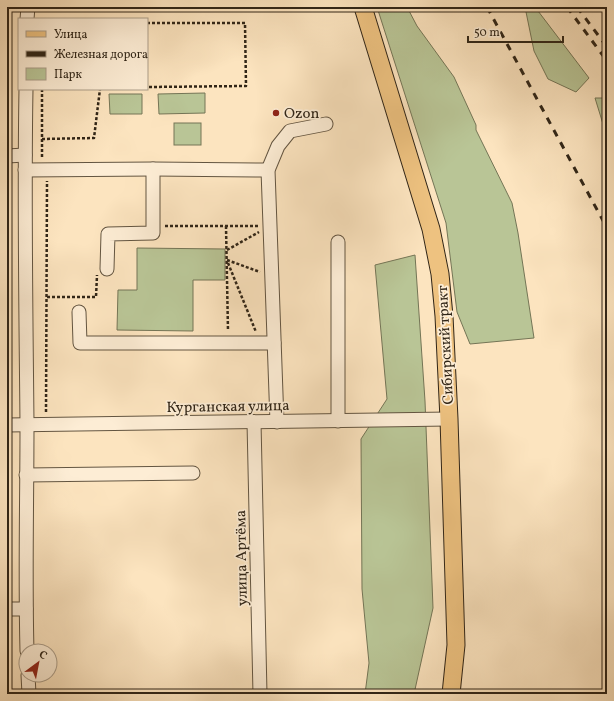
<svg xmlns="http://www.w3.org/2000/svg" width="614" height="701" viewBox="0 0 614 701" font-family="Vollkorn,serif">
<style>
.green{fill:#b9c596;stroke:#747556}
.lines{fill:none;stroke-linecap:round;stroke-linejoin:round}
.minor-casing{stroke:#635541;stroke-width:15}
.major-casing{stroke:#302517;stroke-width:19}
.path{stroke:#302517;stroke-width:2.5;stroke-dasharray:3 2;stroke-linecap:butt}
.minor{stroke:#fdedd5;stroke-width:13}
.major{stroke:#eec280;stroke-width:17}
.rail{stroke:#302517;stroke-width:3;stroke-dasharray:7 7;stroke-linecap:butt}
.poi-dot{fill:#8f2418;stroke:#fdedd5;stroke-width:1.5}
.labels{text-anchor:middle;stroke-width:3.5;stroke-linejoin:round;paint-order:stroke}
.poi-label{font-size:15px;fill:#302517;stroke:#fdedd5;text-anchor:start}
.street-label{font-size:15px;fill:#302517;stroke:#fdedd5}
</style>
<rect width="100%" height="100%" fill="#fce4bf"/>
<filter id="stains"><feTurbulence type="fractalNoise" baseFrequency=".005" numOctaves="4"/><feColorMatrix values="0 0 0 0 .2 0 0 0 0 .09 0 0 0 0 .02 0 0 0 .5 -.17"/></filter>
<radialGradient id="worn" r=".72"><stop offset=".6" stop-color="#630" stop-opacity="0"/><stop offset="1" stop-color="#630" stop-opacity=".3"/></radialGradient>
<g class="green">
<polygon points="377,7 407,7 417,26 454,77 476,125 476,130 512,203 518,233 534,338 470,344 457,312 446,223"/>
<polygon points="525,7 535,7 589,78 576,92 548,79 534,51"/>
<polygon points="205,93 205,113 159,114 158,94"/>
<polygon points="109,94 142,94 142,114 110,114"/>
<polygon points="595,98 607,98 607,137"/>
<rect x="174" y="123" width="27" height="22"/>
<polygon points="137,248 225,249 225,280 193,280 193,331 117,330 118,290 137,290"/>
<polygon points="415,255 425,401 433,608 414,694 365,694 369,663 362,589 361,439 387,399 375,265"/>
</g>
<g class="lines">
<defs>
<g id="minor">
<polyline points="27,19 28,7"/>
<path d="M26,89C24,201 26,313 27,424C27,500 25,575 27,651"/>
<polyline points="7,156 25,155"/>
<polyline points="25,170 153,169 268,170"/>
<polyline points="338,242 338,421"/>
<polyline points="107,269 108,234 153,233 153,169"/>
<polyline points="79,312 80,343 274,343"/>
<polyline points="254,422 260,694"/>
<polyline points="277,422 268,170 278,146 290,131 326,124"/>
<polyline points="7,425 449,419"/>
<polyline points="26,475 193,473"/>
<polyline points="7,609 26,609"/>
<polyline points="28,675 29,694"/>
</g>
<polyline id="major" points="363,7 431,229 440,274 444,316 449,419 456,645 451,694"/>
</defs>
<use href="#minor" class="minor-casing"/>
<use href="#major" class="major-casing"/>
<g class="path">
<polyline points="147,23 245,23 246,86 147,87"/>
<polyline points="42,89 42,158"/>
<polyline points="42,139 94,138 100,89"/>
<polyline points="165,226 258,226"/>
<polyline points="226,226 228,331"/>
<polyline points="227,250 259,232"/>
<polyline points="227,260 260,272"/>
<polyline points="228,263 256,332"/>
<polyline points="47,297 96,297 97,275"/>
<polyline points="46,412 47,181"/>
</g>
<use href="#minor" class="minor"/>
<use href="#major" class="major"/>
<g class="rail">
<polyline points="487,7 607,228"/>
<polyline points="567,7 607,61"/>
<polyline points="577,7 607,47"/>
</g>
</g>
<circle class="poi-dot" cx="276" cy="113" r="4"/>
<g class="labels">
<g class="poi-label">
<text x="284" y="118">Ozon</text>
</g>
<g class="street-label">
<text transform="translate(445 345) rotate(-93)" y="5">Сибирский тракт</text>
<text transform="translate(228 406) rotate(-1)" y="5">Курганская улица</text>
<text transform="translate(241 558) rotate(-91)" y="5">улица Артёма</text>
</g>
</g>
<rect width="614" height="701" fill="none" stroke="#fce4bf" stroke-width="24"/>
<rect x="8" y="8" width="598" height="685" fill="none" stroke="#302517" stroke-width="2"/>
<rect x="12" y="12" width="590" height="677" fill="none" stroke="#302517"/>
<rect x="18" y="18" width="130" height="72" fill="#fdedd5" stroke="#ab9d89"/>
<rect x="26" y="31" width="20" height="6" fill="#eec280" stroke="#ab9d89"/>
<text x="54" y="38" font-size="12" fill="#302517">Улица</text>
<rect x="26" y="51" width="20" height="6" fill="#302517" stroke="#ab9d89"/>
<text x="54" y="58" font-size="12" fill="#302517">Железная дорога</text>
<rect x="26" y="68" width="20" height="12" fill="#b9c596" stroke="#ab9d89"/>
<text x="54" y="78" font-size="12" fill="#302517">Парк</text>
<g transform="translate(38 663) rotate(32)"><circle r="19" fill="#fdedd5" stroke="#ab9d89"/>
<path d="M0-3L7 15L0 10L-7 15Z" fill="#8f2418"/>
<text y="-6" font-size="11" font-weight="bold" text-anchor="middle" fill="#302517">С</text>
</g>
<path d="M468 36v6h95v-6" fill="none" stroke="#302517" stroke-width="2"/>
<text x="474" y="36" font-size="12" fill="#302517" stroke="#fdedd5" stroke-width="3" paint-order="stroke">50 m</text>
<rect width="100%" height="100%" filter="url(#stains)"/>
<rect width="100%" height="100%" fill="url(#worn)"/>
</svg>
